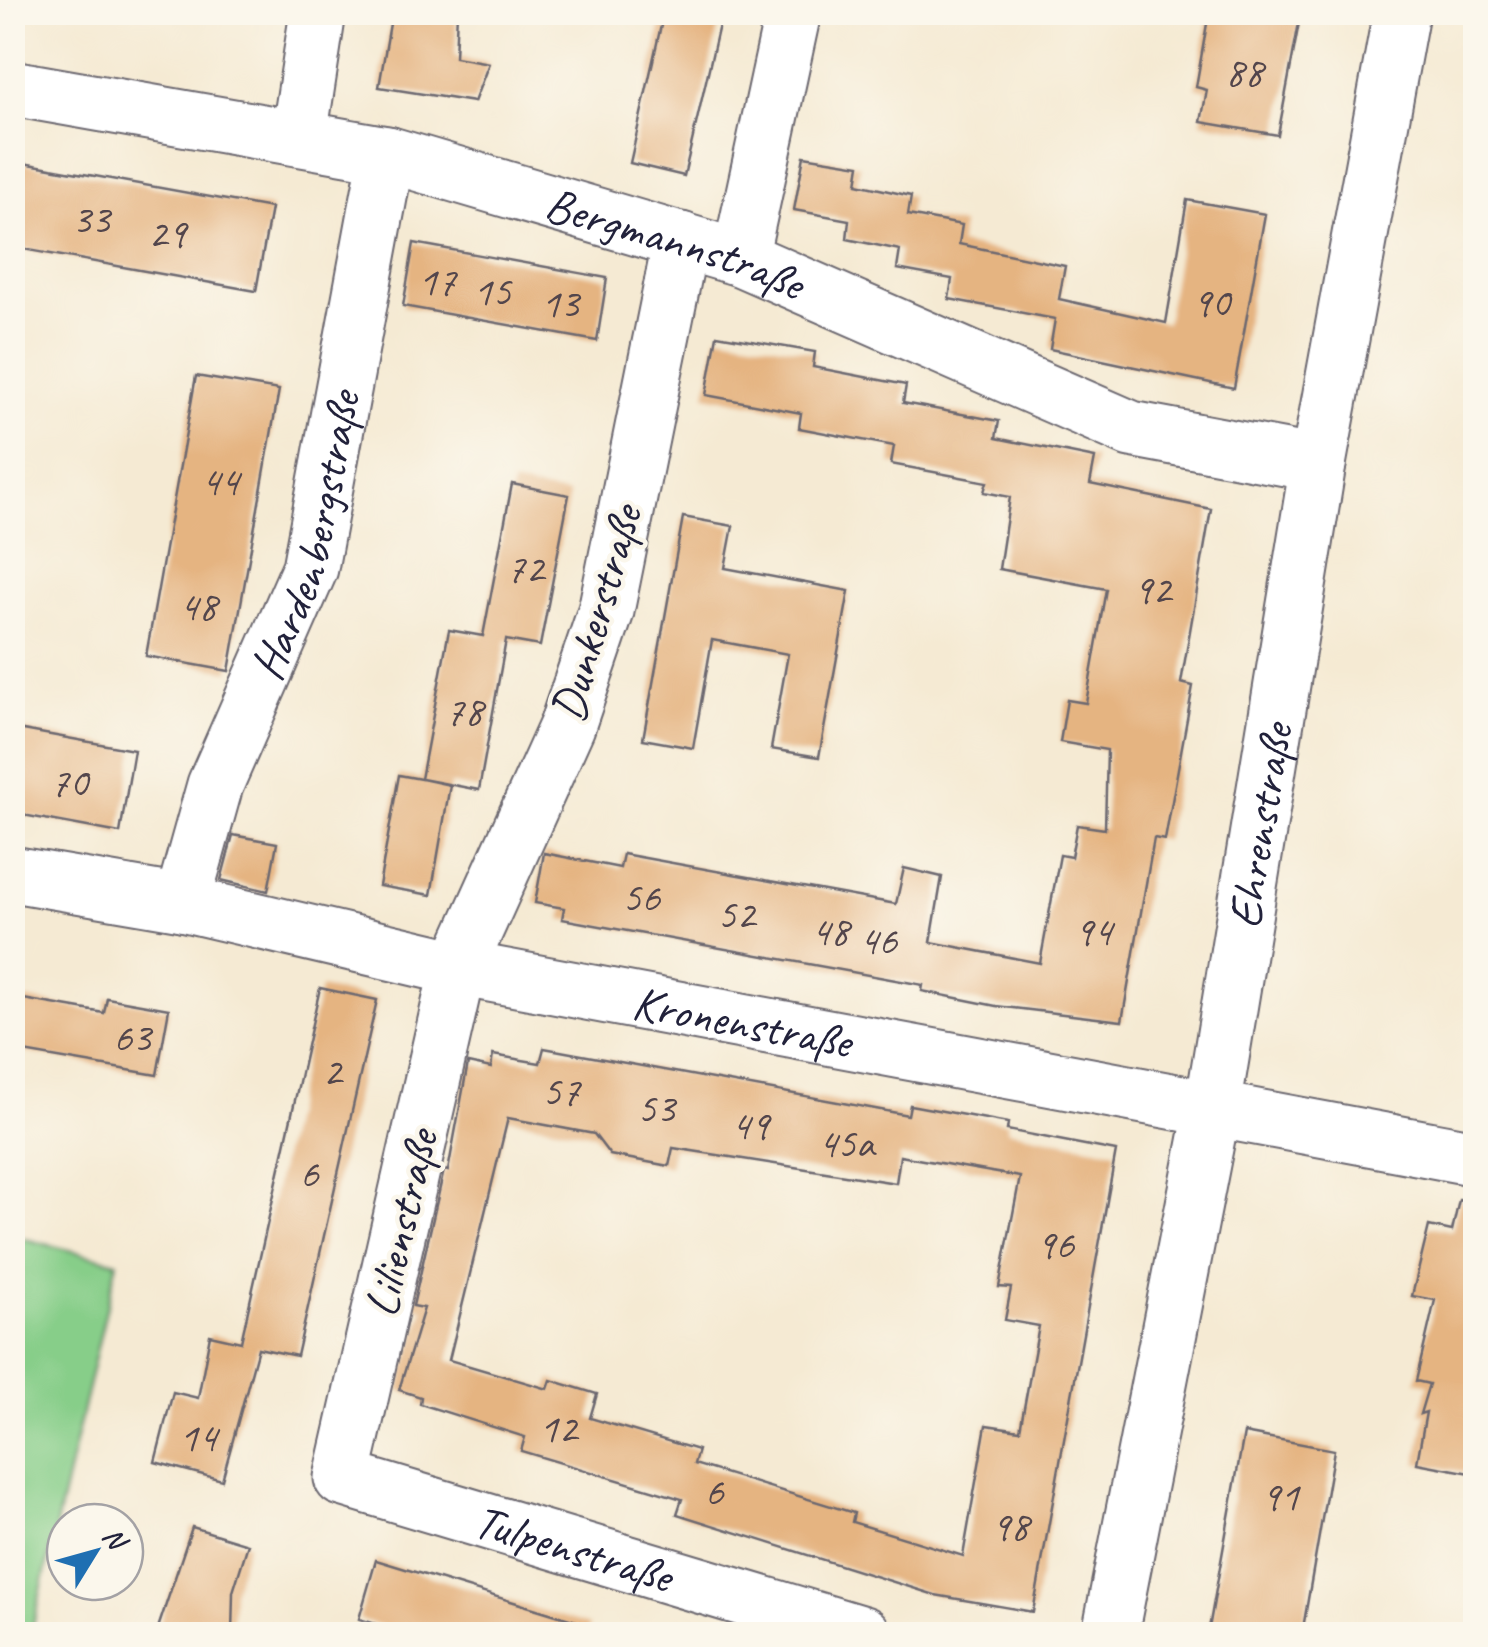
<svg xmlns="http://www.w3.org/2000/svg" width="1488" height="1647" viewBox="0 0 1488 1647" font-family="Caveat,sans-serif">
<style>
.green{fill:#87ce89;stroke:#547862;stroke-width:2.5}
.building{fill:#e5b481;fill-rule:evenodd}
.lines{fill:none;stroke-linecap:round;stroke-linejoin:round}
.minor-casing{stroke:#6c6870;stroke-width:59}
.minor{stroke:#fff;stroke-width:55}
.labels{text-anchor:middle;stroke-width:9;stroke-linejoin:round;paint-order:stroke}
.number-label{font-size:42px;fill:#53464c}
.street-label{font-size:48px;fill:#22223b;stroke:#fbf7ec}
</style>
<rect width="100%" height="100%" fill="#fbf7ec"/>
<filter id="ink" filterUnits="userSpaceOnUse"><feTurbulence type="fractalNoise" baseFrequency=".01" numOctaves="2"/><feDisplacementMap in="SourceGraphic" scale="20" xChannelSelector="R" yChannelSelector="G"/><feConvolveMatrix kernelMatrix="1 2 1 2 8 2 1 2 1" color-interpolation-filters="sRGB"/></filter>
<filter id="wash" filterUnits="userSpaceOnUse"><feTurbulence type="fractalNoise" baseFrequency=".0048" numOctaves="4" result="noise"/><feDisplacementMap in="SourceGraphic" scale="40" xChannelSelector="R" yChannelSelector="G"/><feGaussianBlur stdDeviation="2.25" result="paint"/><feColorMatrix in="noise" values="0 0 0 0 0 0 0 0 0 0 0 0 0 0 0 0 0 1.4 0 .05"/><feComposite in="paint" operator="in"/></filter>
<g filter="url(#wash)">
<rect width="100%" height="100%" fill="#f5ead3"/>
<polygon class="green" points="13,1236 117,1262 31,1634 12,1634"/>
<g id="blocks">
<g class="building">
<polygon points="392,12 457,12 455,57 489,63 474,102 379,87"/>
<polygon points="664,12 722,12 684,176 630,163"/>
<polygon points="1209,12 1301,12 1278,135 1201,122 1207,90 1196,87"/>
<polygon points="804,156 860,165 857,184 911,196 908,215 962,225 959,244 1065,266 1059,299 1166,323 1187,200 1265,214 1234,388 1050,349 1055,319 949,299 952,279 897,269 900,250 847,239 849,220 794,210"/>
<polygon points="12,161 271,208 256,291 12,247"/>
<polygon points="414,243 607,278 597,341 403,306"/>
<polygon points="717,335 815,352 813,367 906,385 903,403 999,421 996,438 1095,458 1090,484 1211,509 1181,683 1193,686 1165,840 1154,838 1122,1021 996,1006 922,991 923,985 562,919 564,908 535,903 544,853 620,868 623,854 896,904 904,868 942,877 931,942 1040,963 1060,855 1071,857 1077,825 1105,829 1107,750 1060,742 1067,700 1086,703 1106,589 999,569 1010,497 984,492 987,482 891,464 894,446 799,428 801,413 706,395"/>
<polygon points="196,376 279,390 229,671 146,656"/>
<polygon points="512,484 569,495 540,646 506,640 479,790 422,779 450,785 431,895 379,886 399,775 421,779 449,630 483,636"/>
<polygon points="683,517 733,526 725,568 849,591 819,757 771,749 788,654 712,640 693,748 643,739"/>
<polygon points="12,728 134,750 120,833 12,813"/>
<polygon points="233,835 277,843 268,891 221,880"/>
<polygon points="320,988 377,1000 297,1356 258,1348 222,1480 155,1462 173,1392 198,1398 210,1335 241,1342"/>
<polygon points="12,997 104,1013 107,998 169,1009 157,1075 12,1050"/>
<path d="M544,1048L908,1115L910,1105L1008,1123L1007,1130L1116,1151L1033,1612L935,1595L677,1514L682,1499L521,1451L525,1437L420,1404L421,1397L399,1390L424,1308L413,1306L444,1170L448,1171L468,1063L491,1068L493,1055L540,1063ZM508,1118L594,1134L610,1155L669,1166L673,1148L896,1183L900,1156L1020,1177L999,1287L1011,1288L1005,1320L1039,1326L1020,1430L986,1425L963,1556L852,1522L854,1513L694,1464L698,1450L590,1418L597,1394L551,1380L548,1389L449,1360Z"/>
<polygon points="1459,1200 1476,1201 1476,1474 1417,1463 1426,1412 1420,1414 1429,1384 1416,1381 1435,1300 1412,1296 1429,1226 1452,1231"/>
<polygon points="1244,1433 1334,1450 1302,1634 1208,1634"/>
<polygon points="192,1527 248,1544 233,1592 232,1634 156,1634"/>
<polygon points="376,1560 589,1625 588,1634 409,1634 359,1619"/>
</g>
</g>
</g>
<g filter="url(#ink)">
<use href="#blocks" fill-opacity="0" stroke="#6c6870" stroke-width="2.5"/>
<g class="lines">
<defs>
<g id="minor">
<path id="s1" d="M12,88L387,154L740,258L1131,429L1318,464"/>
<polyline points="299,136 318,12"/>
<path id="s2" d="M681,240L606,611L567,726L458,968L342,1478L863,1634"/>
<polyline points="740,258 793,12"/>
<path id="s3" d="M12,874L182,903L458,968L1476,1158"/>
<path id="s4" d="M182,903L215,785L310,568L387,154"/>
<path id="s5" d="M1110,1634L1213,1107L1318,464L1401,12"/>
</g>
</defs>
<use href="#minor" class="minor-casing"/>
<use href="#minor" class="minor"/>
</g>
</g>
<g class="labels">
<g class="number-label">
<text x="1244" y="86">88</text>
<text x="91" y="233">33</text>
<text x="167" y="247">29</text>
<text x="437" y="295">17</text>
<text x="492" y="305">15</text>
<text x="1211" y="316">90</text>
<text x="560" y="317">13</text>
<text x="220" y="495">44</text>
<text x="525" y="582">72</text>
<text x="1152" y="603">92</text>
<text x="198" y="620">48</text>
<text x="464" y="725">78</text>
<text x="69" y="796">70</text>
<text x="641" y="911">56</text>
<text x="736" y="928">52</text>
<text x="830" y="945">48</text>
<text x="1093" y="945">94</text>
<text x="878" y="954">46</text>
<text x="132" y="1051">63</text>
<text x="332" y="1085">2</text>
<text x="561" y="1105">57</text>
<text x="656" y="1122">53</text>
<text x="750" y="1139">49</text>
<text x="846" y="1157">45a</text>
<text x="309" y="1187">6</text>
<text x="1055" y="1258">96</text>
<text x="558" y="1442">12</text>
<text x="198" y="1451">14</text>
<text x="714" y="1505">6</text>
<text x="1280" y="1510">91</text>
<text x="1010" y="1540">98</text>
</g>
<g class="street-label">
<text dy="17" stroke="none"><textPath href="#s1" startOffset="682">Bergmannstraße</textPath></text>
<text dy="17" stroke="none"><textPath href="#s4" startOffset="390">Hardenbergstraße</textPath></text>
<text transform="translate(595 613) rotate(-74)" y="17">Dunkerstraße</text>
<text dy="17" stroke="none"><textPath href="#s5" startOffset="822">Ehrenstraße</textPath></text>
<text dy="17" stroke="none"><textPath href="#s3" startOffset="745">Kronenstraße</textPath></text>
<text transform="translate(400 1223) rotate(-77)" y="17">Lilienstraße</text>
<text dy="17" stroke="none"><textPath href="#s2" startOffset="1530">Tulpenstraße</textPath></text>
</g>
</g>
<rect width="1488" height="1647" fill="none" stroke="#fbf7ec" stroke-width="50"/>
<g transform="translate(95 1552) rotate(53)"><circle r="48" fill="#fbf7ec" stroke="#a4a2a5" stroke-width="2.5"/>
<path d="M0-8L18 38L0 25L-18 38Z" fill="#1f6fb2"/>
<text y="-15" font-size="28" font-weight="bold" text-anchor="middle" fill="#22223b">N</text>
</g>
</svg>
